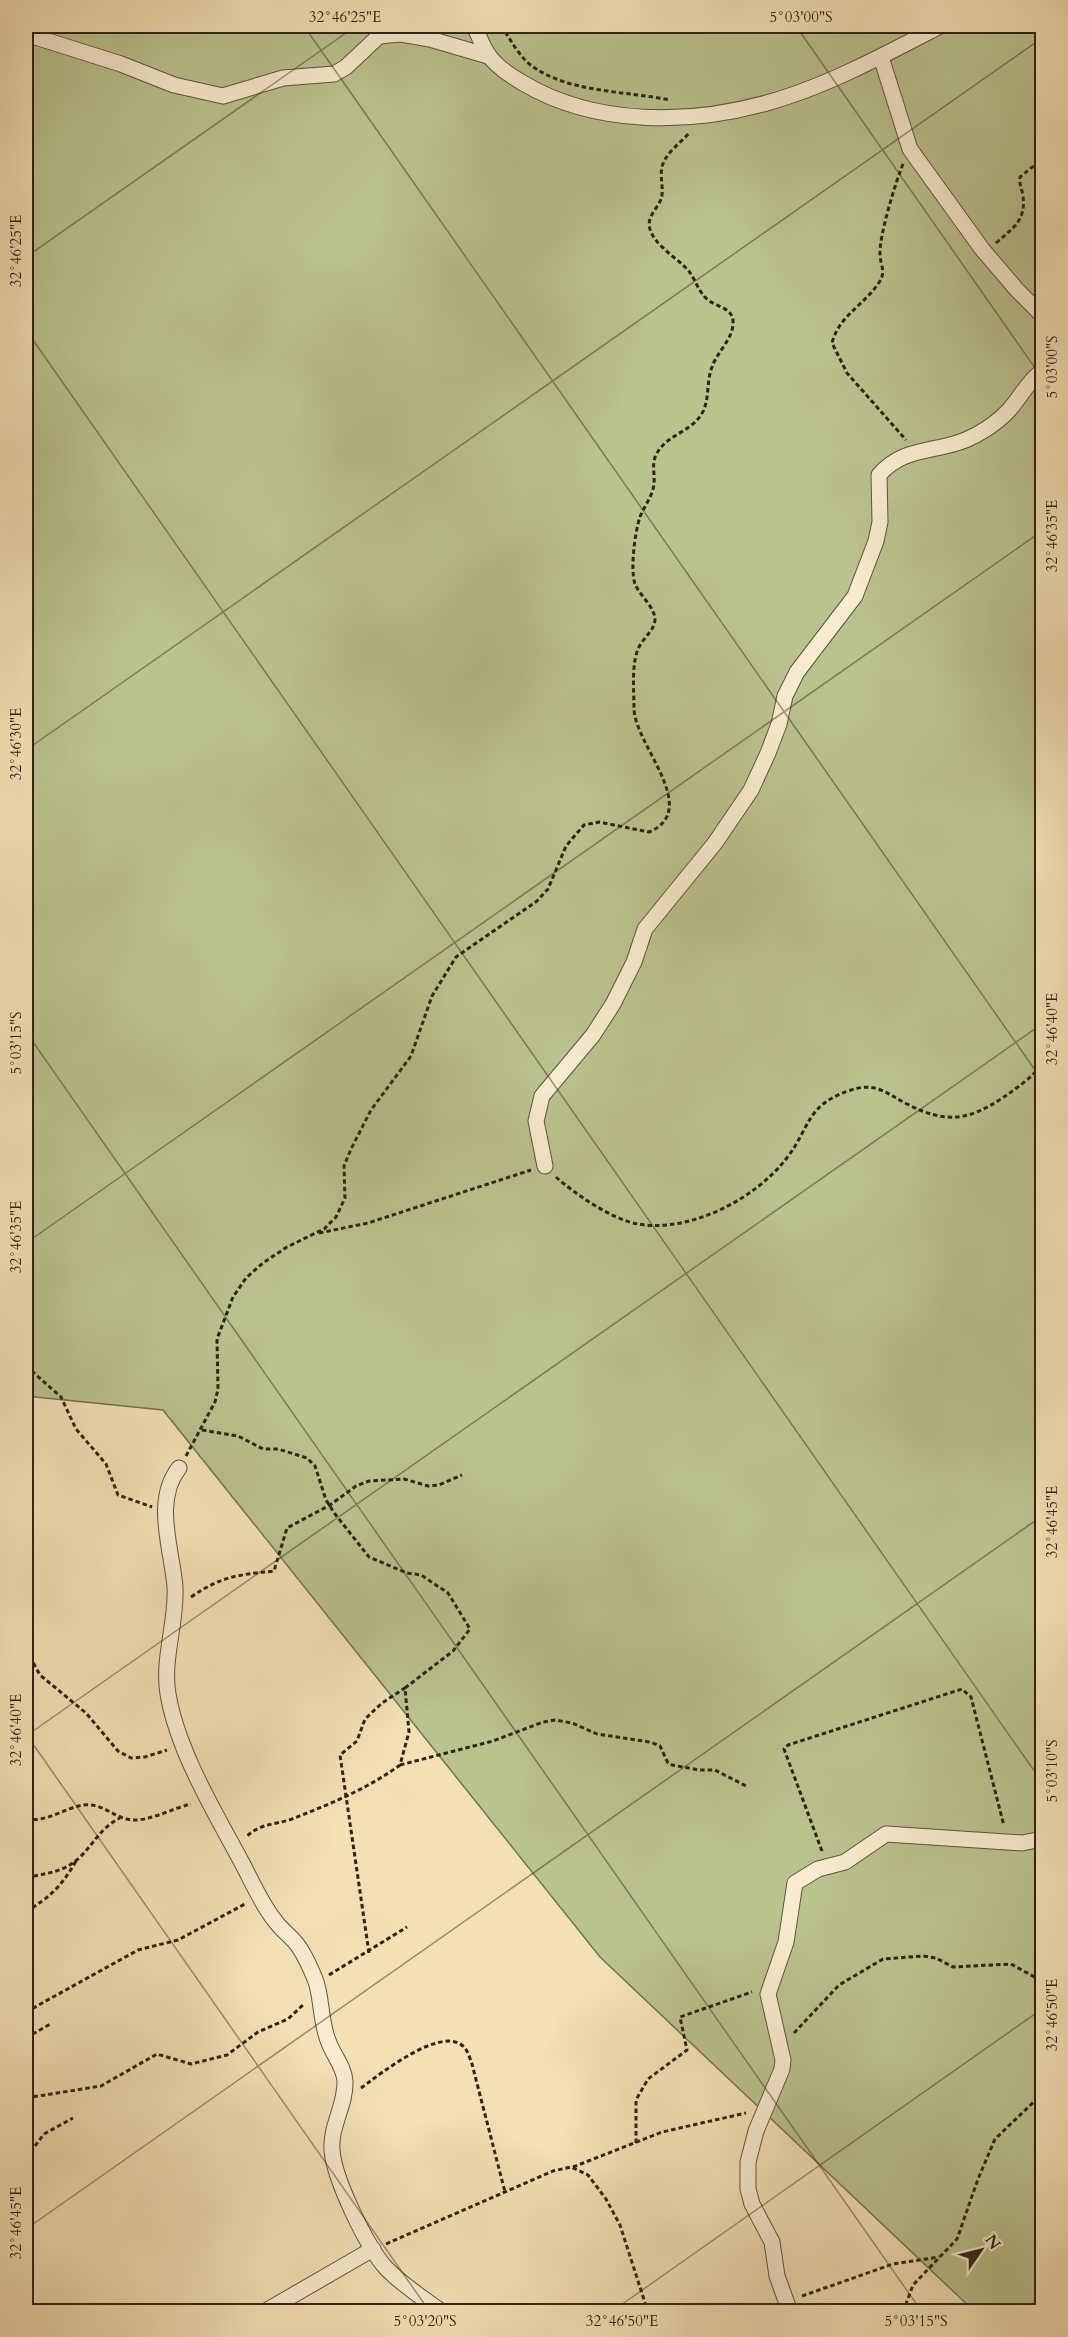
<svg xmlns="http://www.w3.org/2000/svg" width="1068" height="2337" viewBox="0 0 1068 2337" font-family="Cardo,serif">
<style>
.green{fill:#bac28e;stroke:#747254;stroke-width:1.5}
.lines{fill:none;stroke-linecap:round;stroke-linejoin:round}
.street-casing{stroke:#5f5240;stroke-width:17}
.path{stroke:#2d2319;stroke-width:3;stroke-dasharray:4.5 3;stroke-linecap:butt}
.street{stroke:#f8ebcf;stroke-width:15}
.ticks{fill:none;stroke:#2d2319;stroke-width:1.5;stroke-opacity:0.45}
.neatline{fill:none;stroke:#2d2319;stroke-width:2}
.ticks-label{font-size:15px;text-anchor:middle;fill:#2d2319}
</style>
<rect width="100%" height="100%" fill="#f4e0b5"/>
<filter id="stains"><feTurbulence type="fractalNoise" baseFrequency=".00333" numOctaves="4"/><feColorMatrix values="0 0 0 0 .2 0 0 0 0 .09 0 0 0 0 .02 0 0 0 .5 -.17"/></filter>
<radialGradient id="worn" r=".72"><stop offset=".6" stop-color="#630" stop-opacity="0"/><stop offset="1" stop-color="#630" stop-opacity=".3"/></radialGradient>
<polygon class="green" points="26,26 1042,26 1042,2311 974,2311 600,1957 163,1410 26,1396"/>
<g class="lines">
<defs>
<g id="street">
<path d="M474,26C479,35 482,46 488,54C495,66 511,76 523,83C595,126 690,125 770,102C827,86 888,53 940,26"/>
<polyline points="26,34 121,64 174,85 223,96 283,78 334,74 346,67 379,36 401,34 430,39 488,56"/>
<polyline points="881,57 910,149 982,249 1017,290 1042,315"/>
<path d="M545,1166L536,1121L542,1096L593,1035L613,1004L634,962L645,929L715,843L751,790L768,753L779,724L785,696L797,672L855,596L876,541L880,522L879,475C905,444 942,454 976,435C987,429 1000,420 1009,410C1021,397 1027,382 1042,371"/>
<path d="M179,1468C153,1501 172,1549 175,1587C177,1622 162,1659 168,1694C177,1749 214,1811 241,1861C252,1881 261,1904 276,1922C281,1929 289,1935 295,1942C304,1952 310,1967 315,1979C322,1995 320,2023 329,2043C334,2056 344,2067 345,2081C346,2105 330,2126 332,2150C334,2179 367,2247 386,2268C402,2285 423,2298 442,2312"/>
<polyline points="264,2312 373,2249"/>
<polyline points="790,2312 777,2276 772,2242 752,2204 748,2189 748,2162 756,2131 782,2069 783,2060 768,1994 786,1942 795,1883 818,1869 845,1862 886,1834 1022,1843 1042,1839"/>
</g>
</defs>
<use href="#street" class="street-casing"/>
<g class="path">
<path d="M501,26C510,38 519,57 532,66C569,93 627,91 670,100"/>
<path d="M903,164C896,181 879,236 880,254C880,264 886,271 880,281C866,304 839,315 832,343L847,373L906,440"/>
<path d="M996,243C1013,228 1026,221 1023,196C1022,189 1019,184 1020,177L1042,159"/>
<path d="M556,1177C575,1194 613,1220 638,1224C690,1233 755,1199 786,1159C810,1129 805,1106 848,1091C875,1081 886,1093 907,1104C946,1124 968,1121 1004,1097C1017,1088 1032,1077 1042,1065"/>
<polyline points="319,1233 368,1223 531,1170"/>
<polyline points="26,1366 61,1397 76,1429 106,1464 118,1495 152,1507"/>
<path d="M202,1430L238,1436L263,1449H278L307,1458L315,1466L326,1500L335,1514L369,1557L407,1573L421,1575L448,1593L470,1629L453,1651L405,1688L409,1732L400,1765C367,1789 330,1804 292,1819C275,1825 260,1823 246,1837"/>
<path d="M186,1456L215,1402L218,1389L217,1339L233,1297L246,1278L263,1263L287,1247L324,1229L336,1217L345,1198L344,1166L351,1149L371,1110L411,1056L432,996L456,957L537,901L548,889L566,846L584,825L599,822L649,832C702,810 635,745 634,709C634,691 631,663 639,647C644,637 654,631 655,620C655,607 640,596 635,584C630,570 635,531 640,517C644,506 653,496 654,484C655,473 651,463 657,453C667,435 690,432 701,415C710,402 706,382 712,367C717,352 733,339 733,323C734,308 717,307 708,300C697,291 695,276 685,267C674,256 644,238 650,219C653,210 661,204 662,195C663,186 660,176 662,167C665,153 681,143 690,132"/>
<path d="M191,1597C222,1576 237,1575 274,1571L287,1528L330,1505L356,1486L369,1481L404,1479L428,1486L439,1485L462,1475"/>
<polyline points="26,1650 40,1675 86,1713 118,1751 131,1758 145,1757 167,1750"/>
<polyline points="400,1765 493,1741 543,1722 555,1720 572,1723 597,1734 650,1742 660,1746 668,1763 672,1765 699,1770 715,1770 746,1786"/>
<path d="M26,1818C42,1825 66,1807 84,1805C103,1803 114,1818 132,1820C151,1821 173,1808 191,1804"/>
<polyline points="822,1851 784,1749 788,1745 962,1689 971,1697 1004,1826"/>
<polyline points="1036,1857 1042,1862"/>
<path d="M26,1878C45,1873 63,1873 79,1858C94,1844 100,1828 120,1818"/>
<path d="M26,1912C51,1896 61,1887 76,1861"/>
<polyline points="369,1953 340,1755 357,1741 365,1719 382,1703 405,1688"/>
<polyline points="329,1975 407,1927"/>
<polyline points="26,2012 138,1950 178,1940 245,1904"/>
<polyline points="794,2033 839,1985 883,1959 923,1956 936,1958 953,1967 1011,1964 1042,1981"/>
<polyline points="26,2038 52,2023"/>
<path d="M361,2088C379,2075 442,2024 464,2047C468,2051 470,2059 472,2064L505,2192"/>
<polyline points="26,2098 101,2086 157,2054 191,2064 227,2055 258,2032 288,2019 304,2004"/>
<polyline points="636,2143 636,2100 648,2079 687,2050 680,2017 752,1992"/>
<polyline points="26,2158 44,2134 73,2118"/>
<polyline points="573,2167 662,2132 746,2113"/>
<polyline points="386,2244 553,2171 571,2167 588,2175 606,2199 620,2225 648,2312"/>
<polyline points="802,2296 893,2264 939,2257"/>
<polyline points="903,2312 913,2285 957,2239 978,2179 995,2139 1042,2094"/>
</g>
<use href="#street" class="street"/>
</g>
<path class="ticks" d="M304,26L1042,1080M796,26L1042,378M26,257L356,26M26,330L1042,1782M26,750L1042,38M26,1032L922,2312M26,1243L1042,531M26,1734L430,2312M26,1736L1042,1024M26,2229L1042,1516M611,2312L1042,2009"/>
<rect width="1068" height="2337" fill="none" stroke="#f4e0b5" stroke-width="66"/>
<g transform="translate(981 2250) rotate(55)" stroke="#f8ebcf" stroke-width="4.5" paint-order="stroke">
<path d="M0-4.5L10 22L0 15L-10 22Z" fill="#2d2319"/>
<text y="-9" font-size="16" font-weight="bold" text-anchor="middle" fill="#2d2319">N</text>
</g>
<rect x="33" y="33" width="1002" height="2271" class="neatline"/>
<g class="ticks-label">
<text x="345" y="22">32°46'25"E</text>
<text x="801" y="22">5°03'00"S</text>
<text transform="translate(16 251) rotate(-90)" y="5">32°46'25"E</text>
<text transform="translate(1052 367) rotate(-90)" y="5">5°03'00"S</text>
<text transform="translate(1052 536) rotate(-90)" y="5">32°46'35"E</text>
<text transform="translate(16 744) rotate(-90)" y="5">32°46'30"E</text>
<text transform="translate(1052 1029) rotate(-90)" y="5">32°46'40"E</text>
<text transform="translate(16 1043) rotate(-90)" y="5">5°03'15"S</text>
<text transform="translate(16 1237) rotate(-90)" y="5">32°46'35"E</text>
<text transform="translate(1052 1522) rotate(-90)" y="5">32°46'45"E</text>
<text transform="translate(16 1730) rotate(-90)" y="5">32°46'40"E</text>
<text transform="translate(1052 1771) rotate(-90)" y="5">5°03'10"S</text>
<text transform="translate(1052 2015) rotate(-90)" y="5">32°46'50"E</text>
<text transform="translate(16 2223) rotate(-90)" y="5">32°46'45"E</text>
<text x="425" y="2326">5°03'20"S</text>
<text x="622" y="2326">32°46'50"E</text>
<text x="916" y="2326">5°03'15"S</text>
</g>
<rect width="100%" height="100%" filter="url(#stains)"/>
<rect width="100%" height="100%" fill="url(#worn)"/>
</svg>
